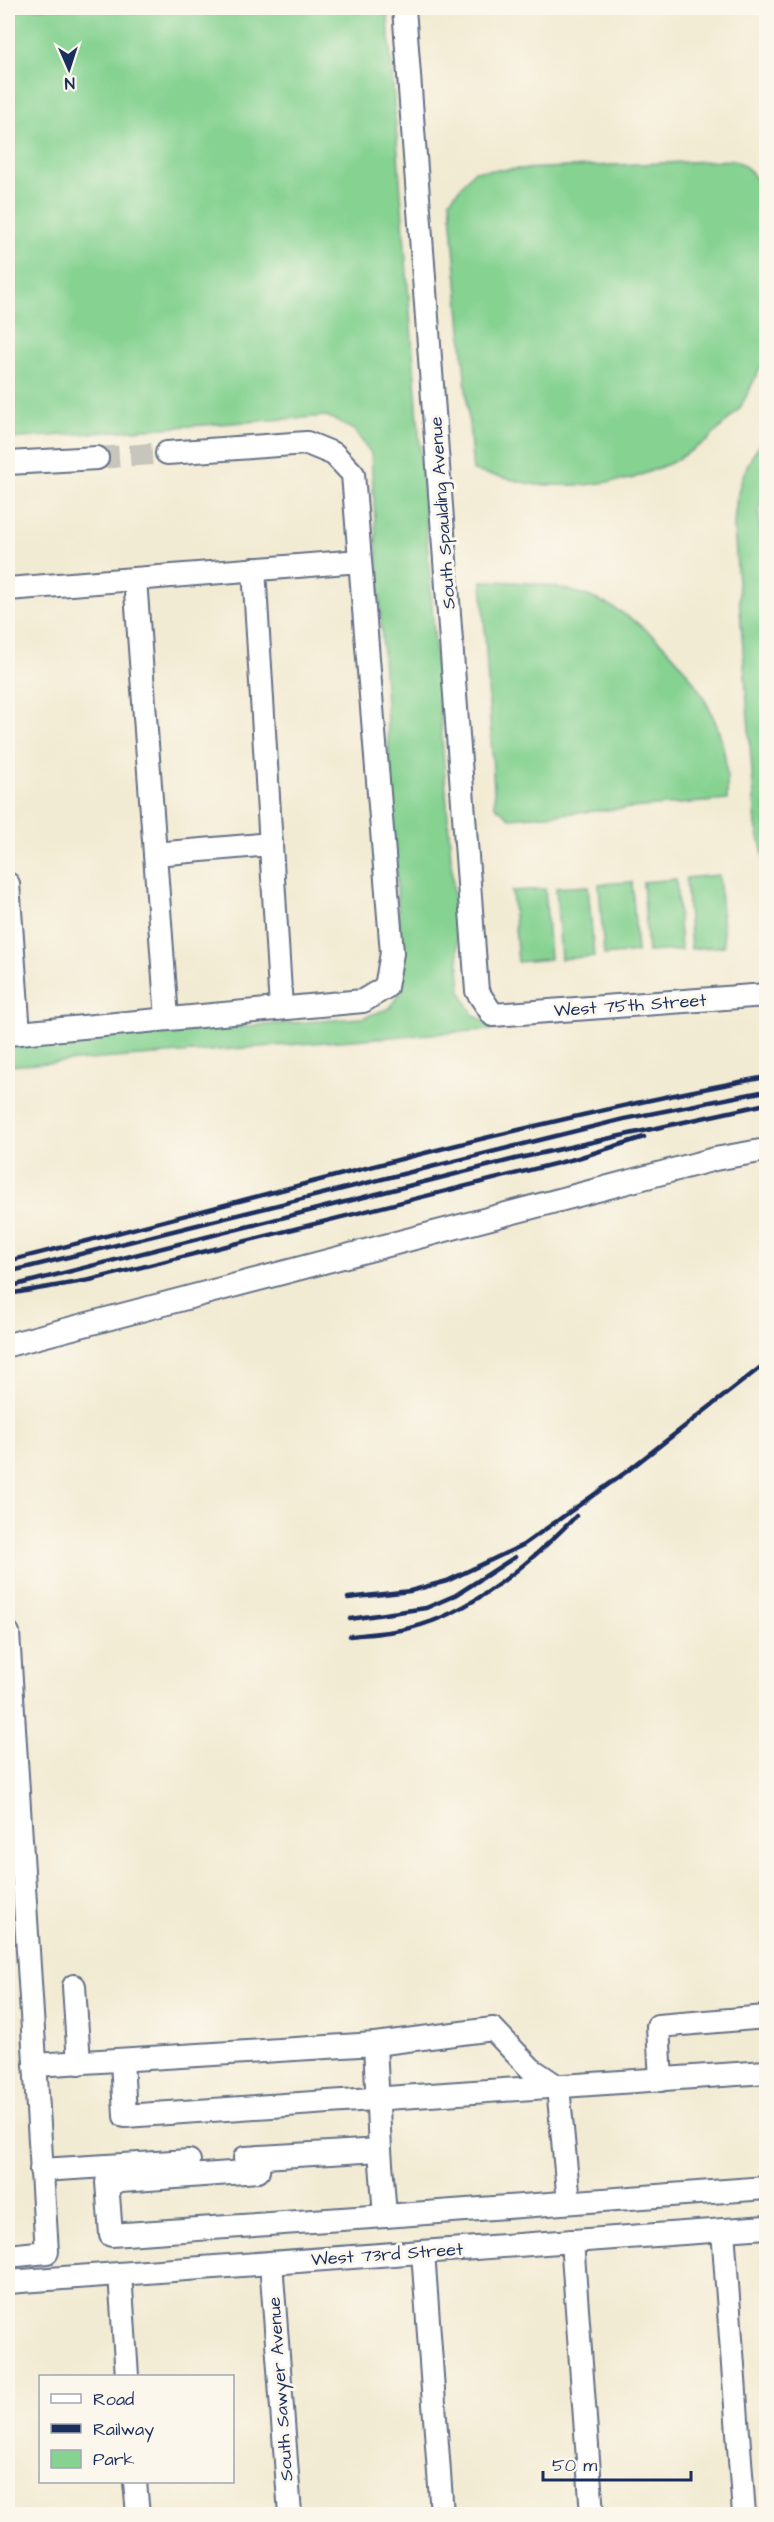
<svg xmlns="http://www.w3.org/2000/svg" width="774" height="2522" viewBox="0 0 774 2522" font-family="'Architects Daughter',sans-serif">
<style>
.green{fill:#85d291;stroke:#508078;stroke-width:1.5}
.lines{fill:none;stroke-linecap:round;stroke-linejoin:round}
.minor-tunnel{stroke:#c7c5bc;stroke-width:22;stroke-dasharray:22 11;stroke-linecap:butt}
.minor-casing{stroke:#667187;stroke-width:26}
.minor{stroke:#fff;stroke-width:22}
.rail{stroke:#1b2f5e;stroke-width:4.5}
.labels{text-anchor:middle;stroke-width:6;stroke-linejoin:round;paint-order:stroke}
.street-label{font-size:18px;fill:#1b2f5e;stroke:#fbf7ec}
</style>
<rect width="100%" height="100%" fill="#fbf7ec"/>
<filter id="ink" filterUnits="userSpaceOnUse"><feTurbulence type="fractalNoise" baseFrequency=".0167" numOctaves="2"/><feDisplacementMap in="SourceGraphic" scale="12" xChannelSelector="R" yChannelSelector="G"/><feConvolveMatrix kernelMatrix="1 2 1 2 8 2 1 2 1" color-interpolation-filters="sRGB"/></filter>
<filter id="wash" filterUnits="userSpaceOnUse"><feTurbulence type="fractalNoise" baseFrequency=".008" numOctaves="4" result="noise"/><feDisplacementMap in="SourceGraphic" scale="24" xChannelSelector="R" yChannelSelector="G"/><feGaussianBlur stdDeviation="1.35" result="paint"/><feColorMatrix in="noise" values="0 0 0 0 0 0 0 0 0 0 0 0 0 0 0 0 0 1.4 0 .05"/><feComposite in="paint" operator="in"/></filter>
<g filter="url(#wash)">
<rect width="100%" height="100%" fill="#f2ebd3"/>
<g class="green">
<polygon points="8,8 387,8 461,992 473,1015 499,1029 8,1066 8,1043 362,1018 390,1008 403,988 371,453 354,430 327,416 8,439"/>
<path d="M734,160C756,169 763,189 766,211V357L740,408L707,441L671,463L631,479L585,485H536L473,471L450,200L474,171Z"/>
<path d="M766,438V483L759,512L766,626V866L756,825L734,527C735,495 743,462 766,438Z"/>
<path d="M482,581C510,582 540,582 568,590C632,606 688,658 714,719C725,743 728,773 727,800L510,818L495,806Z"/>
<polygon points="719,875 724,946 691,949 686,878"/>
<polygon points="676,879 681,950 648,952 643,882"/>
<polygon points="632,882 637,952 604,955 599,884"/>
<polygon points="588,886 594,956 561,959 556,888"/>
<polygon points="545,889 550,959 518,962 512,891"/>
</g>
</g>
<g filter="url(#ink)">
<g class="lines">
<polyline class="minor-tunnel" points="97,458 167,453"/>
<defs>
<g id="minor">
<polyline points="404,8 477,991 493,1015 766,995"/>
<polyline points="8,463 97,458"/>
<polyline points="254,569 281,1008"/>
<polyline points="135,579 167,1019"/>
<polyline points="8,589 360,561"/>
<polyline points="155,854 271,844"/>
<polyline points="8,884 19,1033"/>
<polyline points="8,1034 363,1001 386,987 392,953 353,474 334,454 307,443 167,453"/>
<polyline points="8,1345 715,1159 766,1150"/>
<polyline points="8,1633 47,2252 8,2256"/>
<polyline points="74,1986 79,2063"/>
<polyline points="122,2060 125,2116 766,2072"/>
<polyline points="35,2065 375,2044 493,2029 531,2069 558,2087 569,2202"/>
<polyline points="661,2080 658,2026 766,2017"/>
<polyline points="380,2150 385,2216 766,2188"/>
<polyline points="259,2157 258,2171 107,2182 111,2235 385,2216"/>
<polyline points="245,2158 380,2150 375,2044"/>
<polyline points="41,2170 189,2161"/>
<polyline points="723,2230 744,2514"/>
<polyline points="572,2241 592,2514"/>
<polyline points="423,2252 442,2514"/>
<polyline points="271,2263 290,2514"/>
<polyline points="120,2274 127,2376"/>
<polyline points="8,2282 766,2227"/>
<polyline points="135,2482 138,2514"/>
</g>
</defs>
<use href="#minor" class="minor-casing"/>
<use href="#minor" class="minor"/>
<g class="rail">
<path d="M8,1261C260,1198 510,1124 766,1077"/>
<polyline points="8,1272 624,1119 766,1091"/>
<polyline points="8,1287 515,1159 766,1104"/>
<polyline points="8,1294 90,1280 578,1158 644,1137"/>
<polyline points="348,1598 410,1591 447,1581 523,1545 626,1472 766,1363"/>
<polyline points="350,1619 426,1608 456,1595 515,1557"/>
<path d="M350,1636C370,1634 390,1633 410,1628C473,1613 532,1561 576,1516"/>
</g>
</g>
</g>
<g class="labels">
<g class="street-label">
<text transform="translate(442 513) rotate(-94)" y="6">South Spaulding Avenue</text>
<text transform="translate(630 1005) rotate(-4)" y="6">West 75th Street</text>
<text transform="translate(387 2254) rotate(-4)" y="6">West 73rd Street</text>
<text transform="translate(280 2389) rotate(-94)" y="6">South Sawyer Avenue</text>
</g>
</g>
<rect width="774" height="2522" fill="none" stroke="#fbf7ec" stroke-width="30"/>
<rect x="39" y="2375" width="195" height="108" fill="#fbf7ec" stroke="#a1a7b3" stroke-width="1.5"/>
<rect x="51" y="2394" width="30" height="9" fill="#ffffff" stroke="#a1a7b3" stroke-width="1.5"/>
<text x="93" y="2405" font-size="18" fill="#1b2f5e">Road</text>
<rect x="51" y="2424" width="30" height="9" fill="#1b2f5e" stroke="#a1a7b3" stroke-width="1.5"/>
<text x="93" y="2435" font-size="18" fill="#1b2f5e">Railway</text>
<rect x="51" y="2450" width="30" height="18" fill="#85d291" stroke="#a1a7b3" stroke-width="1.5"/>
<text x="93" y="2465" font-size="18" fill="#1b2f5e">Park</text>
<g transform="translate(69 69) rotate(177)" stroke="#fbf7ec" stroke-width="4.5" paint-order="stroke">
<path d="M0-4.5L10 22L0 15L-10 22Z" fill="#1b2f5e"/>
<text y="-9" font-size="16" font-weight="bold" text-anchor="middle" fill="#1b2f5e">N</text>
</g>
<path d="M543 2471v9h148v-9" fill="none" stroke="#1b2f5e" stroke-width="3"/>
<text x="552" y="2471" font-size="18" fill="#1b2f5e" stroke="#fbf7ec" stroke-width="4.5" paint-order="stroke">50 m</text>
</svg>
